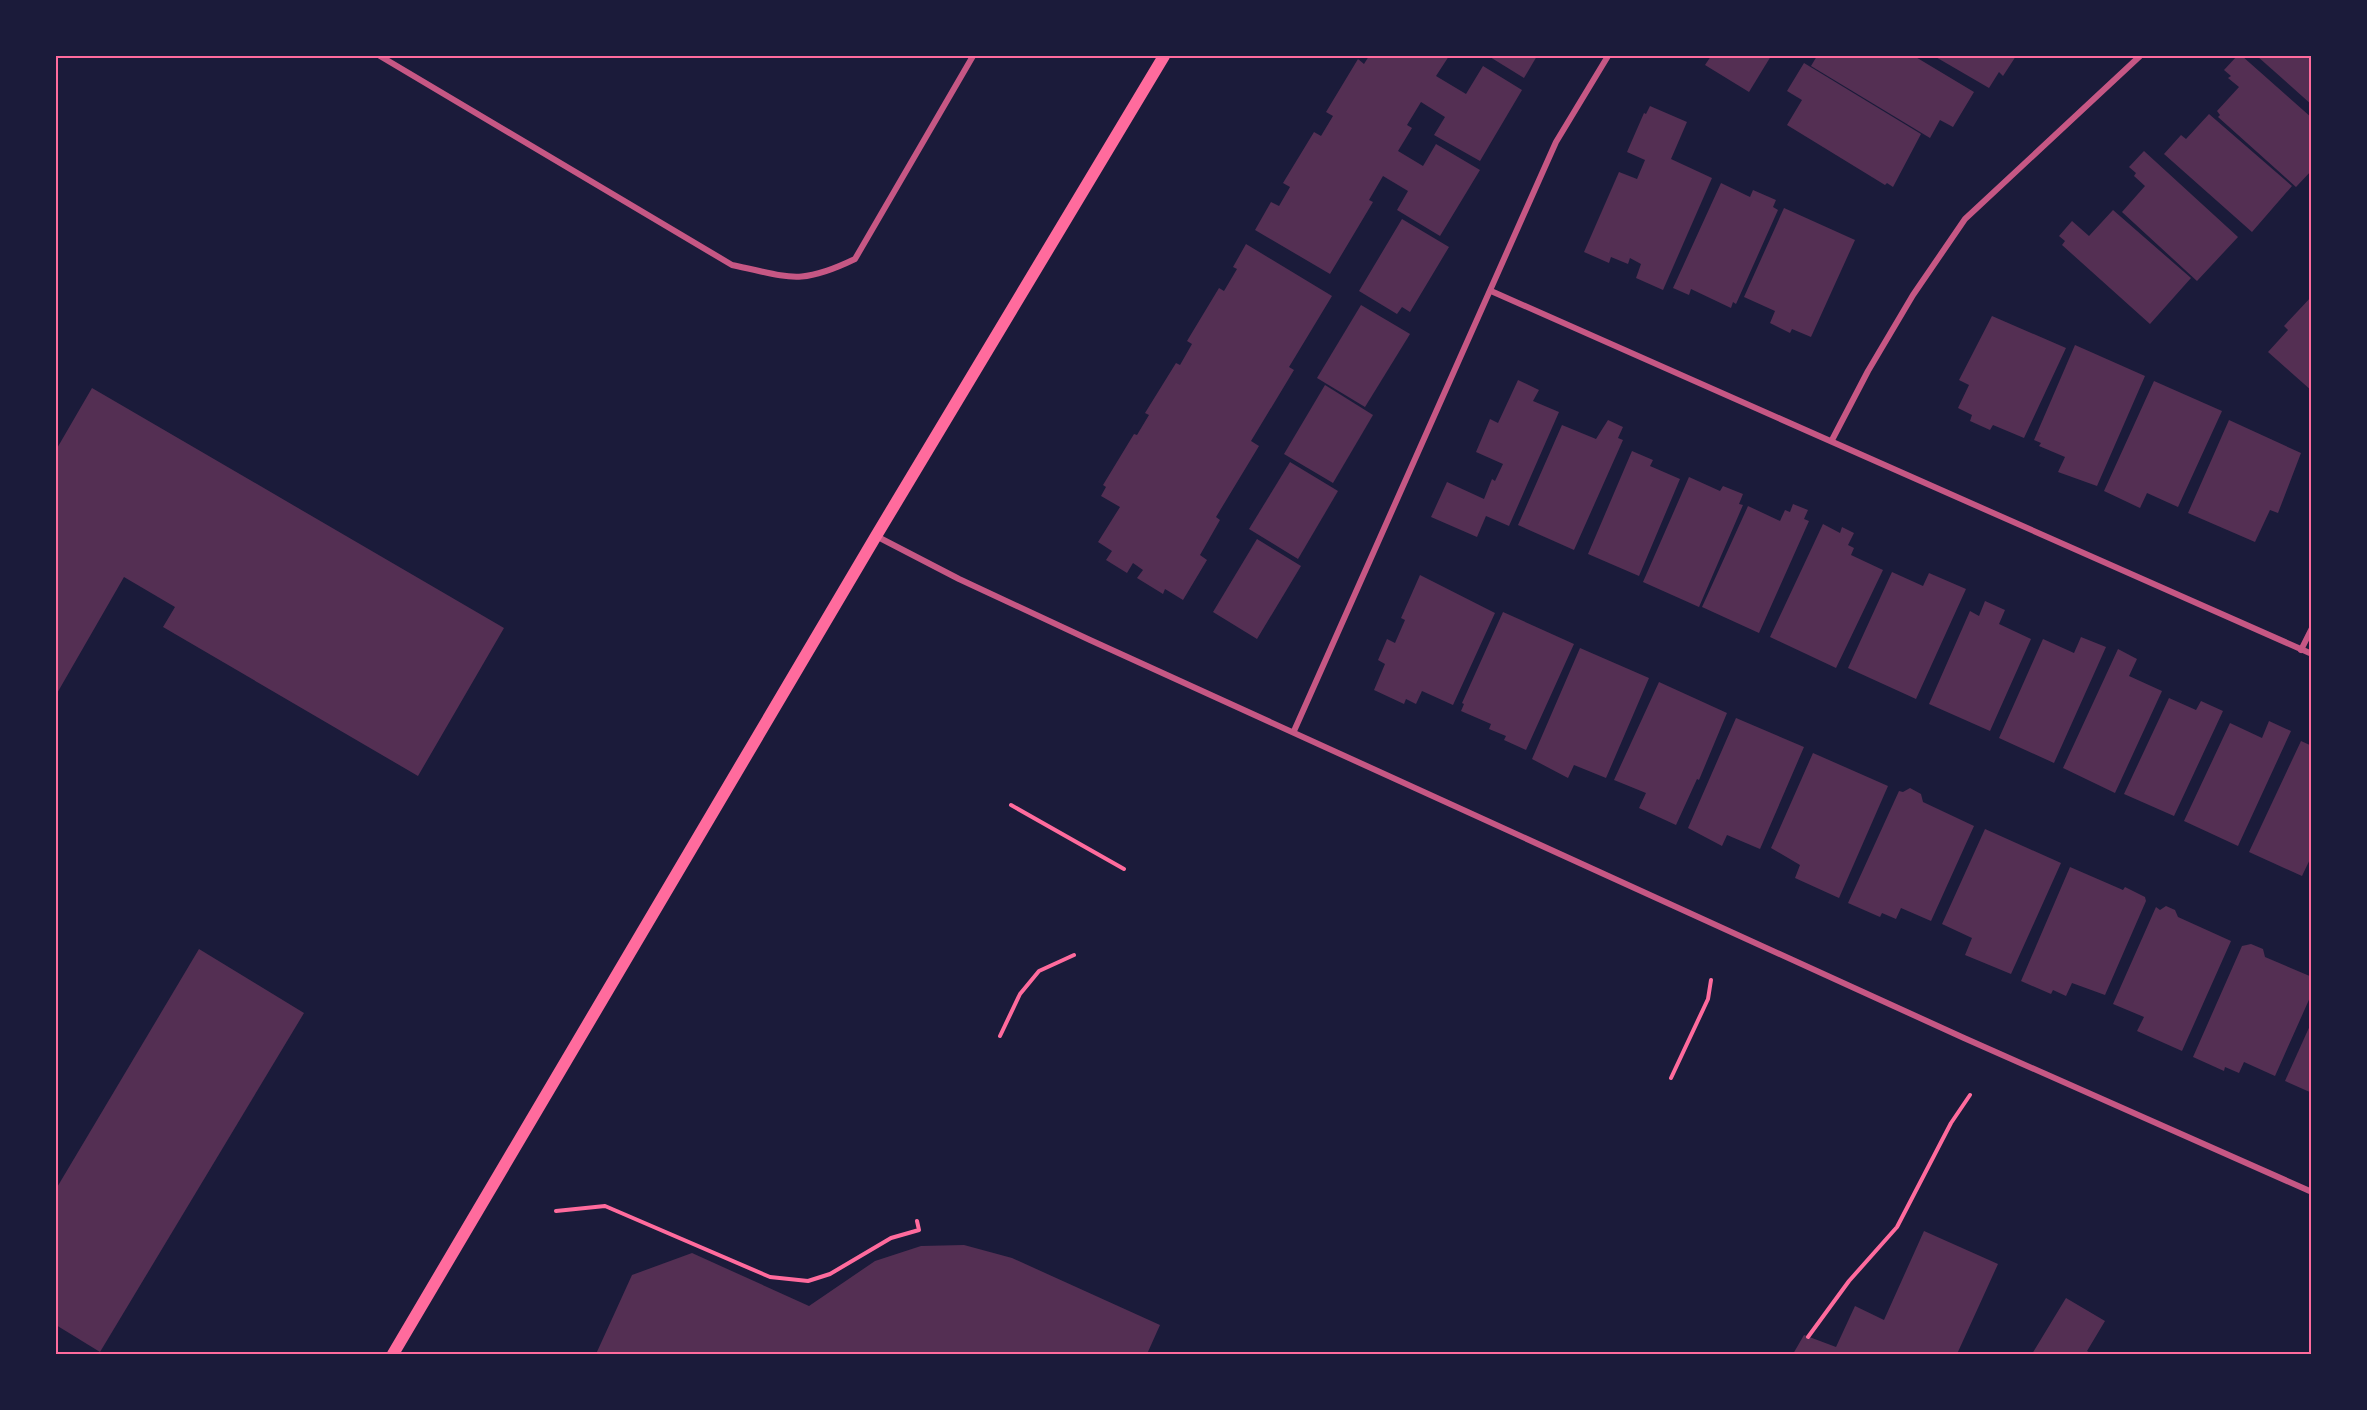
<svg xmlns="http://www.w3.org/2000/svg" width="2367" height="1410" viewBox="0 0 2367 1410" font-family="Cabin,sans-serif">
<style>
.building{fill:#542f53}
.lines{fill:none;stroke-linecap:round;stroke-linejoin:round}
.path{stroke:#ff6b9d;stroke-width:4}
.minor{stroke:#c65784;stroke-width:6}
.secondary{stroke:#ff6b9d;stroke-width:12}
.neatline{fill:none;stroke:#ff6b9d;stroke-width:2}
</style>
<rect width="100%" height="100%" fill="#1b1b3a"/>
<g class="building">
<polygon points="1369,56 1449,56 1436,76 1466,94 1483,66 1522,90 1480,161 1434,135 1445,117 1421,102 1407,125 1412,128 1398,151 1423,166 1436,144 1480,170 1440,236 1397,210 1408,191 1383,176 1369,200 1373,202 1330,274 1255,230 1271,202 1279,206 1290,187 1283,183 1314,132 1321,136 1333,116 1326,112 1358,59 1364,64"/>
<polygon points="1491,56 1537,56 1524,78 1490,57"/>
<polygon points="1711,56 1771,56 1749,92 1705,65"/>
<polygon points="1817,56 1914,56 1974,92 1953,127 1940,120 1930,138 1811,66"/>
<polygon points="1934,56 2016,56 2003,76 1999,72 1989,88"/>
<polygon points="2237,56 2242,56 2312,118 2312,170 2296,187 2218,117 2220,115 2217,111 2239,87 2228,78 2231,76 2224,70"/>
<polygon points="2257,56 2312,56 2312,105"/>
<polygon points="1804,63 1921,134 1893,187 1887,183 1885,185 1787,125 1802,100 1787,91"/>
<polygon points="1650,106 1687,122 1671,159 1712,178 1663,290 1636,278 1641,264 1630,258 1628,264 1611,257 1609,263 1584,252 1619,172 1637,179 1645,160 1627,152 1644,113 1646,114"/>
<polygon points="2209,114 2292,186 2252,232 2164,154 2181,135 2186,139"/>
<polygon points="2144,151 2238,237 2197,281 2122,212 2145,186 2134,176 2136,173 2129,167"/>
<polygon points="1721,183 1750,197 1753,190 1776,200 1773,207 1778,210 1736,304 1733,302 1731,308 1691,289 1689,295 1673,288"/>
<polygon points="1784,208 1855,240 1811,337 1792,329 1790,333 1770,323 1775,311 1744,297"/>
<polygon points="2113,210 2191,278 2150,324 2062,245 2065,241 2059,236 2072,221 2089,236"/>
<polygon points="1402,219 1449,247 1410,312 1402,307 1397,314 1359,291"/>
<polygon points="1246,244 1332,296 1289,367 1294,370 1251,441 1259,446 1216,517 1220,520 1200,555 1207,560 1183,600 1165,589 1163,594 1137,578 1143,570 1133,563 1127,573 1106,560 1112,551 1098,542 1120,507 1101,496 1106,487 1103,485 1134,434 1137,435 1149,415 1145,413 1176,363 1180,365 1192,344 1187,341 1219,288 1224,291 1237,269 1233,267"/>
<polygon points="2312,296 2312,391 2268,352 2288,330 2284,326"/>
<polygon points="1361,305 1410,334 1365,407 1317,378"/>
<polygon points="1992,316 2066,348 2024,438 1993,425 1990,430 1970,421 1972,415 1958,408 1969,385 1959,380"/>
<polygon points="2075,345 2145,376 2097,486 2058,472 2065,457 2039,446 2041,443 2034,440"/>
<polygon points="1518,380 1539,390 1533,401 1559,412 1509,526 1486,516 1477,537 1431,517 1447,482 1484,499 1492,479 1495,481 1503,464 1476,452 1490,419 1498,423"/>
<polygon points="2154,381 2222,411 2178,507 2147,493 2140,508 2104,491"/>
<polygon points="1325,385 1373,415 1333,483 1284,454"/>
<polygon points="92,388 504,628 418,776 163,627 175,607 124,577 56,695 56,450"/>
<polygon points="1608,420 1623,427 1618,438 1623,440 1574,550 1518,525 1562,425 1596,439"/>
<polygon points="2229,420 2301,453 2278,513 2270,510 2255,542 2188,513"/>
<polygon points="1632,451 1653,460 1650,466 1680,479 1639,576 1588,554"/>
<polygon points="1290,462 1338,491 1298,559 1249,529"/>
<polygon points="1689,477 1720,491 1723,486 1743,494 1739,504 1743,505 1699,607 1643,582"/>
<polygon points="1793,504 1808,510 1804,519 1809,521 1759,633 1702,607 1748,506 1780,521 1785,510 1790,512"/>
<polygon points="1823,524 1840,533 1842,527 1854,533 1848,545 1854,548 1851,555 1883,570 1836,668 1770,637"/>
<polygon points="1257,539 1301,566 1257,639 1213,612"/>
<polygon points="1892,572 1923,586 1929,573 1966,589 1916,699 1848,668"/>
<polygon points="1420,575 1495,613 1453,705 1422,691 1416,704 1406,699 1404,704 1374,690 1385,664 1378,660 1387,639 1395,643 1405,620 1401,618"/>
<polygon points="1985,601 2005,610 1999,624 2031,639 1990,731 1929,704 1970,611 1979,616"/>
<polygon points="1503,612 1574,644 1526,750 1504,740 1506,736 1489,729 1491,724 1461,711 1464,704 1462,703"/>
<polygon points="2081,637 2106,647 2054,763 1999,738 2043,639 2074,653"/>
<polygon points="1580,648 1649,678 1606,778 1574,765 1568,778 1532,759"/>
<polygon points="2118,649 2137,659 2129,676 2162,691 2115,793 2063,768"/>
<polygon points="1659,682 1727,713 1699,780 1697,779 1676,825 1639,808 1646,793 1614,780"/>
<polygon points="2169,698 2196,710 2201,701 2223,711 2174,816 2124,794"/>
<polygon points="1736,718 1804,747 1760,849 1727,835 1722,846 1688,828"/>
<polygon points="2269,721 2291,731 2238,846 2184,821 2230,723 2262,738"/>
<polygon points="2301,741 2312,746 2312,855 2302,876 2249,852"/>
<polygon points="1813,753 1888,786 1839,898 1795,878 1800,865 1771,848"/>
<polygon points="1910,788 1921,794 1923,802 1974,826 1931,921 1901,908 1896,919 1882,913 1880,917 1848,903 1899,791 1903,792"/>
<polygon points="1985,829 2061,863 2011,974 1965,955 1972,938 1942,924"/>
<polygon points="2070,867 2123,890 2125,887 2145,897 2146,901 2105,995 2072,983 2066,996 2053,990 2051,994 2021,981"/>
<polygon points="2166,906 2175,910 2178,917 2231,941 2182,1051 2137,1031 2144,1017 2113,1004 2156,907 2160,910"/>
<polygon points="2251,944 2263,949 2265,957 2312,977 2312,993 2275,1076 2244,1062 2239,1073 2225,1067 2224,1071 2193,1057 2242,946"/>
<polygon points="199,949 304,1013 100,1352 56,1325 56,1189"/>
<polygon points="2312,1021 2312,1093 2285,1081"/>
<polygon points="1924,1231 1998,1264 1957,1354 1793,1354 1804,1335 1836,1347 1855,1306 1884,1320"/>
<polygon points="964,1245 1012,1258 1160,1325 1147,1354 596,1354 632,1275 692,1253 809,1306 875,1261 921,1246"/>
<polygon points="2066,1298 2105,1321 2087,1351 2092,1354 2032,1354"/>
</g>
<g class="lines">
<g class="path">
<polyline points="1011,805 1124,869"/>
<polyline points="1000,1036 1020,994 1039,971 1074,955"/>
<polyline points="1671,1078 1708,999 1711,980"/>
<polyline points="556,1211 605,1206 770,1277 808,1281 830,1274 891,1238 919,1230 917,1221"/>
<polyline points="1808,1337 1849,1281 1897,1227 1951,1123 1970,1095"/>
</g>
<g class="minor">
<path d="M380,56L732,265C790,277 799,286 855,259L973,56"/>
<polyline points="1491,291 2312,654"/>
<polyline points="1832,440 1868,371 1913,295 1965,219 2140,56"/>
<polyline points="876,536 959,579 1090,640 1964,1038 2312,1192"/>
<polyline points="2301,650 2312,628"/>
<polyline points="1294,731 1556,142 1608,56"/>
</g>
<polyline class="secondary" points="393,1354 876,536 1164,56"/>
</g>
<rect width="2367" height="1410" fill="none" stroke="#1b1b3a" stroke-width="114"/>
<rect x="57" y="57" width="2253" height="1296" class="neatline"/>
</svg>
